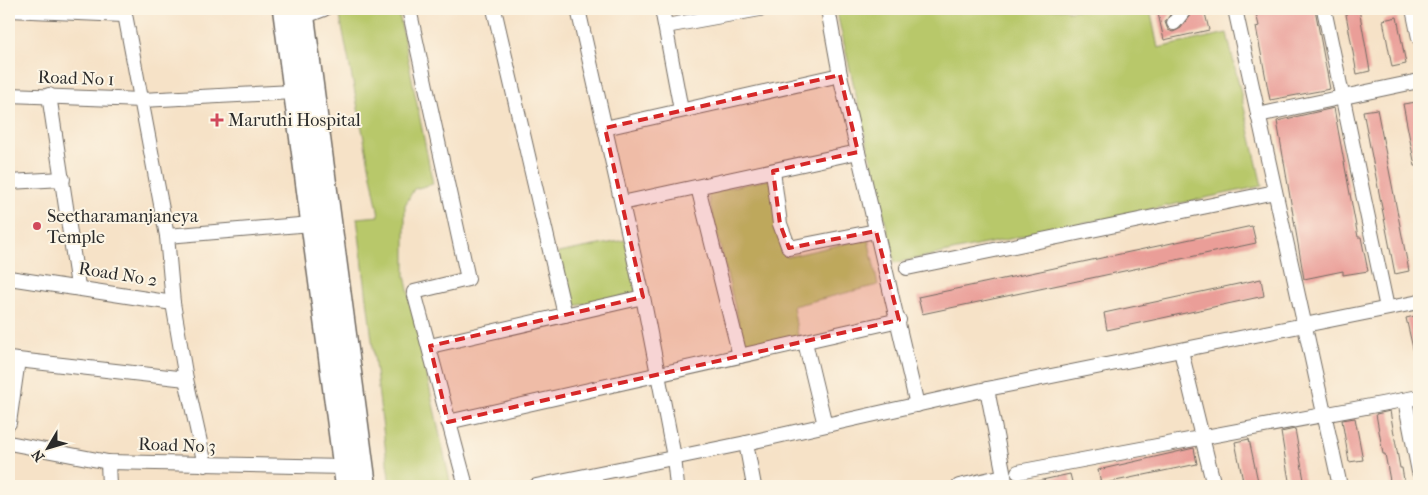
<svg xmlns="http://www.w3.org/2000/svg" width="1428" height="495" viewBox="0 0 1428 495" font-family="'IM FELL French Canon',serif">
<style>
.green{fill:#b8c86b;stroke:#727a4b}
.building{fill:#ea9e98}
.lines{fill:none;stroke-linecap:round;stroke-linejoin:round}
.minor-casing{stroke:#726b62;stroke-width:16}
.trunk-casing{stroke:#726b62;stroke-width:25}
.minor{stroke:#fff;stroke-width:14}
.trunk{stroke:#fff;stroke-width:22}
.marked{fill:#d62828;fill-opacity:0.2;stroke:#d62828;stroke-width:4;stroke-dasharray:10 6;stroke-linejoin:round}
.poi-dot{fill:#d1495b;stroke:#fcf5e5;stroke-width:2}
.labels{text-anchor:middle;stroke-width:4;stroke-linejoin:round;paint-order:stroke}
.street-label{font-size:18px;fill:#2b2b2b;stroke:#fcf5e5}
.poi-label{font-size:18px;fill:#2b2b2b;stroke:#fcf5e5;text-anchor:start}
</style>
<rect width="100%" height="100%" fill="#fcf5e5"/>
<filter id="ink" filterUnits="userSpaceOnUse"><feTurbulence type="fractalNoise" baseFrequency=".02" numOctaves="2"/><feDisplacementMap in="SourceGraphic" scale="10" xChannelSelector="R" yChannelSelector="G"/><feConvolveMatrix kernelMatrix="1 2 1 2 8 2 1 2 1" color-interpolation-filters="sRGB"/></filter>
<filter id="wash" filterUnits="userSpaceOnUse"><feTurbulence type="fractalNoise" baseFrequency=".0096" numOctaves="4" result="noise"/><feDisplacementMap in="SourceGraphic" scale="20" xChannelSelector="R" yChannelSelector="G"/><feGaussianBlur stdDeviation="1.12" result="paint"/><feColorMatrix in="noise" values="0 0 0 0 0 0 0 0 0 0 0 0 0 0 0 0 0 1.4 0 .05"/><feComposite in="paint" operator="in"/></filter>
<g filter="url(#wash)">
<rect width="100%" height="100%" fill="#f6e2c7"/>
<g class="green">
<polygon points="364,9 398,9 433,184 414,189 405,205 405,276 451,486 390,486 357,218 379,216 339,11"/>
<polygon points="836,9 1067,9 1068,11 1083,9 1150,9 1158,48 1227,33 1262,186 895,263"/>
<polygon points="771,179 787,257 868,238 878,285 793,306 798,337 745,349 707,192"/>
<polygon points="625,240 636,294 569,307 558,253"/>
</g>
<g id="blocks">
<g class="building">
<polygon points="1157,9 1174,9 1165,22 1168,30 1173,32 1181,28 1194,9 1204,9 1209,30 1164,40"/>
<polygon points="1255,9 1315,9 1330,89 1270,100 1256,27 1259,26"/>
<polygon points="1345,9 1359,9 1370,71 1357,74"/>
<polygon points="1397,17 1406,64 1392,67 1383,20"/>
<polygon points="1417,102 1419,114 1419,166 1415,166 1403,104"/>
<polygon points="1334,108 1358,237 1361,237 1368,271 1343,275 1343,271 1304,279 1277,121"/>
<polygon points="1377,109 1409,271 1395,274 1363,111"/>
<polygon points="1252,226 1256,243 922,314 918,297"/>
<polygon points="1261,279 1264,296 1107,330 1104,313"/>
<polygon points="1419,315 1419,356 1415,357 1406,318"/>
<polygon points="1390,411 1400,468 1402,468 1405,486 1391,486 1385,454 1383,454 1376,414"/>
<polygon points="1355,418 1363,460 1349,462 1342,420"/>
<polygon points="1295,429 1301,463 1305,486 1290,486 1287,469 1281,432"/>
<polygon points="1249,439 1259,486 1244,486 1235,442"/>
<polygon points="1194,448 1197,464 1101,484 1098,470"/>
<polygon points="1070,474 1073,486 1034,486 1033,482"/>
</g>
</g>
</g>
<g filter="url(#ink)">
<use href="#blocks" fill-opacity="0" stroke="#726b62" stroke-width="1"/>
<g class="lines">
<defs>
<g id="minor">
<polyline points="124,9 167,236 173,303 186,379 205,465"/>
<polyline points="409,9 468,279 414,292 466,486"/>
<polyline points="494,9 565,315"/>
<polyline points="578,9 643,297 674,457 677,486"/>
<polyline points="662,9 681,110"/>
<polyline points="828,9 840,75 917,405"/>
<polyline points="1235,9 1340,486"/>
<polyline points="1324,9 1387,308"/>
<polyline points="1413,9 1419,38"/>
<polyline points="9,10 124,15"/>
<polyline points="303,17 324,9"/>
<polyline points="1174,23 1185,9"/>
<polyline points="666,26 760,9"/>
<polyline points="9,95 142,100 293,92"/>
<polyline points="49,95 78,286"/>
<polyline points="1258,115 1419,81"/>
<polyline points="605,128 840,75"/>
<polyline points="773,171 780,224 789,248 876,231"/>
<polyline points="9,182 63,179"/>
<polyline points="698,187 740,356"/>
<polyline points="622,203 858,152"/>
<polyline points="167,236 312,224"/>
<polyline points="907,268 1275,192"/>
<polyline points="9,278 173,303"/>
<polyline points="805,342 825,425"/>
<polyline points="430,346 643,297"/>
<polyline points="1181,351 1214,486"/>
<polyline points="9,359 186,379"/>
<polyline points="987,389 1006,486"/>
<polyline points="1405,400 1419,472"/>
<polyline points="448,422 899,320"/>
<polyline points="9,423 18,360"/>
<polyline points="9,443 108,462 345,467"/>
<polyline points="746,443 754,486"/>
<polyline points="108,462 109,486"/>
<polyline points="1018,472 1419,397"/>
<polyline points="536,486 746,443 982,390 1419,302"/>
<polyline points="959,486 1004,476"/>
</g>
<g id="trunk">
<polyline points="284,9 347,486"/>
<polyline points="302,9 365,486"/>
</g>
</defs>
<use href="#minor" class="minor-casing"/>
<use href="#trunk" class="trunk-casing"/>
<use href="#minor" class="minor"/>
<use href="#trunk" class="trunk"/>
</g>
</g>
<path class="marked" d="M840,75L858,152L773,171L780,224L789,248L876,231L899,320L448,422L430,346L643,297L605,128Z"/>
<g class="poi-dot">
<path d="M214.5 112.5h5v5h5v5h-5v5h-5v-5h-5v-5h5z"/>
<circle cx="37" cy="226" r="5"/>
</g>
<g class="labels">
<g class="street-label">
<text transform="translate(76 78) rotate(2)" y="6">Road No 1</text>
<text transform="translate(118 274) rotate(9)" y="6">Road No 2</text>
<text transform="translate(177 445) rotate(2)" y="6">Road No 3</text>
</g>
<g class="poi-label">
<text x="228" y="126">Maruthi Hospital</text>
<text x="47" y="222">Seetharamanjaneya<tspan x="47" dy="21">Temple</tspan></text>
</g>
</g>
<rect width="1428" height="495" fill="none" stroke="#fcf5e5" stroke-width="30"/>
<g transform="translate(48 448) rotate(232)" stroke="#fcf5e5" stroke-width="4" paint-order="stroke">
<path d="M0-4L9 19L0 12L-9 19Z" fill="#2b2b2b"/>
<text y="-8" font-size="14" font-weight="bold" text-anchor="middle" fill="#2b2b2b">N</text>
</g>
</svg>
